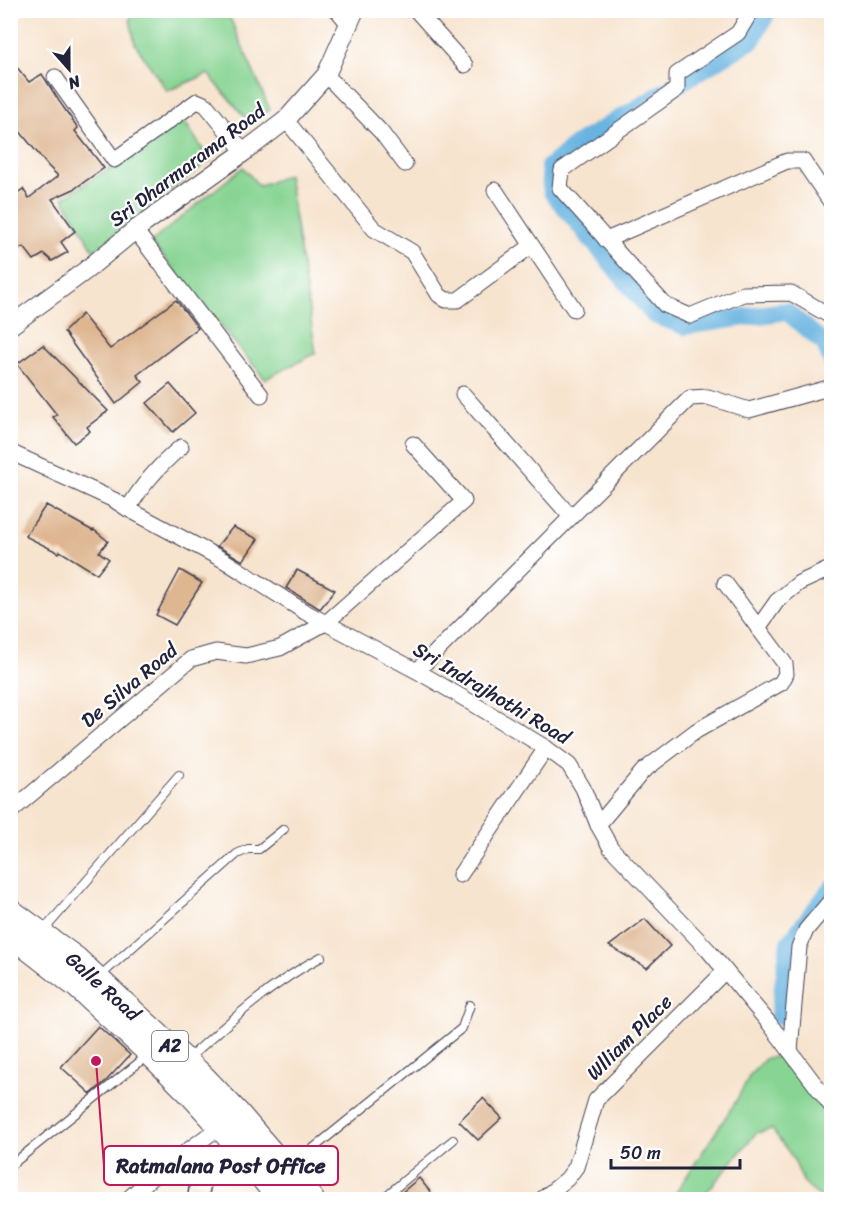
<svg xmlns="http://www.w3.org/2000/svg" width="842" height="1210" viewBox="0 0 842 1210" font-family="Sriracha,sans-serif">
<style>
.green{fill:#87d493;stroke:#547b67;stroke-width:1.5}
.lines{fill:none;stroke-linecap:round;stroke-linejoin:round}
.canal{stroke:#67b3e0;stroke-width:18}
.building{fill:#deb690}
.service-casing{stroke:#423f51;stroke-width:10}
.minor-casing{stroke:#423f51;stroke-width:17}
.tertiary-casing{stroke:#423f51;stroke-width:20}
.trunk-casing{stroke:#423f51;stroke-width:26}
.service{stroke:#fff;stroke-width:8}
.minor{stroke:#fff;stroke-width:15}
.tertiary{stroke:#fff;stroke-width:18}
.trunk{stroke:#fff;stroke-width:24}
.labels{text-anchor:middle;stroke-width:4.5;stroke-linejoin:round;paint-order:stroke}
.shield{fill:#fff;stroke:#646476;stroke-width:1.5}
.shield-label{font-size:18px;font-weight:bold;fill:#22223b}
.street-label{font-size:20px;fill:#22223b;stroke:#fff}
.leader{fill:none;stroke:#c2185b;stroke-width:2}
.callout-dot{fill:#c2185b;stroke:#fff;stroke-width:2}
.callout{fill:#fff;stroke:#c2185b;stroke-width:2}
.callout-label{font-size:21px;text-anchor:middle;font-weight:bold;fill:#22223b}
</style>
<rect width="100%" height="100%" fill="#fff"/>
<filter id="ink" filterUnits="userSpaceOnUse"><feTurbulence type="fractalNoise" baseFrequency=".0167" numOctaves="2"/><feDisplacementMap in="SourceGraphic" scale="12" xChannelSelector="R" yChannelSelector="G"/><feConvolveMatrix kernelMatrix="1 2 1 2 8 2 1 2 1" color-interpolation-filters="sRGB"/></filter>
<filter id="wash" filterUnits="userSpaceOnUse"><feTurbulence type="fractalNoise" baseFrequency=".008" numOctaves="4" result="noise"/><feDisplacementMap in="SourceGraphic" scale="24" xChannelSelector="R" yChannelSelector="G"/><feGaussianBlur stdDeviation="1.35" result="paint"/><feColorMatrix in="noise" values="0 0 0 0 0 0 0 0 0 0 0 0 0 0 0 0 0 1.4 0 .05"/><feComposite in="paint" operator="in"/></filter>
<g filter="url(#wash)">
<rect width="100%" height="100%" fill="#f7e4cf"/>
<g class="green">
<polygon points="134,11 227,11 270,110 249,122 208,74 167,91 135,44 130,19"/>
<polygon points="184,121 210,160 94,251 63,198"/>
<polygon points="243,167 259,186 288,175 316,353 265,379 151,242"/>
<polygon points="783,1056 799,1075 831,1121 831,1199 825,1199 815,1193 803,1181 793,1158 772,1129 756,1133 701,1199 671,1200 735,1103 750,1075 766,1058"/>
</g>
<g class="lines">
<g class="canal">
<polyline points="766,10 767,13 752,40 577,144 549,167 552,192 654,315 685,326 786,311 825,344 832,362"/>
<polyline points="779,1016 789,943 832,888"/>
</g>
</g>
<g id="blocks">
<g class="building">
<polygon points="10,59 29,82 42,74 59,101 78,128 75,131 104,168 74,189 52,199 75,231 61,242 68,252 52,261 44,254 34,260 24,247 10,251 10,198 23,189 29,198 58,176 48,166 18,129 10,135"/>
<polygon points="176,300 198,328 137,375 143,382 116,404 64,332 82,314 110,349"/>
<polygon points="43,345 108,411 87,427 90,431 74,443 53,417 57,415 17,364"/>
<polygon points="170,384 195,413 173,432 147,403"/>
<polygon points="46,505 93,531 94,530 108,541 99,552 109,559 97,574 60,551 59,553 25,536"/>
<polygon points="233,527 258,539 243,561 217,546"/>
<polygon points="180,570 202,583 175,625 156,615"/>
<polygon points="297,570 335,590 320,609 286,588"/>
<polygon points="645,919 670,946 647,968 609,946"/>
<polygon points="98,1026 130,1055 106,1081 91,1094 61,1067"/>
<polygon points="483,1098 502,1118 478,1140 459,1121"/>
<polygon points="419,1178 437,1200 393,1200"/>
<polygon points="190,1181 211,1185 208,1200 187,1200"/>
</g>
</g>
</g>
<g filter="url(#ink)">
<use href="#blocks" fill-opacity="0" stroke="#423f51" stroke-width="1.5"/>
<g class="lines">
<defs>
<g id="service">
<polyline points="44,930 179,775"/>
<polyline points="100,976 237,854 248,849 259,849 284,829"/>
<path d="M189,1058C230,1021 272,983 321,957"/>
<polyline points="10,1166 147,1056"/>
<polyline points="289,1168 462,1028 470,1005"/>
<polyline points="381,1200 453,1140"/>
</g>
<g id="minor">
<polyline points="337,10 348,23"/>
<polyline points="416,10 465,65"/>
<polyline points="749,10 750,13 738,33 677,74 677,89 562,170 560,188 665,305 690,316 743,294 791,293 832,317"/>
<polyline points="326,75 381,132 405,164"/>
<polyline points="55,77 114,160 197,101 206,105 244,152"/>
<polyline points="286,120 374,229 412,252 439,295 446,300 458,300 531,246"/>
<polyline points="495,190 574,309"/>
<polyline points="135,230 261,395"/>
<polyline points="606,240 787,161 803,161 832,204"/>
<polyline points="463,394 571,517"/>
<polyline points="10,452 114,500 128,509 225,561 305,612 417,671 472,703 546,748 569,765 583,788 598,825 611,848 708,950 769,1023 832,1107"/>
<path d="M128,509C141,486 161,464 181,447"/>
<polyline points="758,628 777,601 799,583 832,568"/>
<polyline points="417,671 690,398 708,397 749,410 832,387"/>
<polyline points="10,812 191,659 216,652 246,656 280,648 327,622 464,501 413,444"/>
<polyline points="598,825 643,771 696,731 781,683 786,674 785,664 725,583"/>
<polyline points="460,875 546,748"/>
<polyline points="790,1051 799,947 806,930 832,899"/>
<polyline points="127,1200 151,1178 226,1122"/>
<polyline points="541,1200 567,1179 576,1167 596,1100 725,971"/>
</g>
<polyline id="tertiary" points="10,326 85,271 135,230 244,152 286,120 326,75 355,10"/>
<g id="trunk">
<polyline points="10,911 76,959 203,1077 238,1114 312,1200"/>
<polyline points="10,934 77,986 150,1053 190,1093 220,1126 281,1200"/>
</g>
</defs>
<use href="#service" class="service-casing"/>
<use href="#minor" class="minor-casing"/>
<use href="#tertiary" class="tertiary-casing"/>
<use href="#trunk" class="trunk-casing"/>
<use href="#service" class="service"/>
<use href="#minor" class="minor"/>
<use href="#tertiary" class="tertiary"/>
<use href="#trunk" class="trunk"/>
</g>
</g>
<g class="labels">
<rect class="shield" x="152" y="1031" width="36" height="30" rx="4.5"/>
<g class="shield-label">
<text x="170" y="1052">A2</text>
</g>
<g class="street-label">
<text transform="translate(187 165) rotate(-37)" y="7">Sri Dharmarama Road</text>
<text transform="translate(129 685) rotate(-40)" y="7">De Silva Road</text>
<text transform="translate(492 693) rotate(31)" y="7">Sri Indrajhothi Road</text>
<text transform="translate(103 986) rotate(42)" y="7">Galle Road</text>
<text transform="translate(629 1037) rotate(-45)" y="7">Wlliam Place</text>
</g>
</g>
<path class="leader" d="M96 1061L104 1166"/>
<circle class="callout-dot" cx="96" cy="1061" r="6"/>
<rect class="callout" x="104" y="1146" width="234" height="39" rx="6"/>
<g class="callout-label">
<text x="221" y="1173">Ratmalana Post Office</text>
</g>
<rect width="842" height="1210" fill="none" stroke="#fff" stroke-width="36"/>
<g transform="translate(69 69) rotate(159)" stroke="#ffffff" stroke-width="4.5" paint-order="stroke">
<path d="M0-4.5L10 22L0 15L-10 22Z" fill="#22223b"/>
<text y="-9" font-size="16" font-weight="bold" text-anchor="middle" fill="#22223b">N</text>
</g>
<path d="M611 1159v9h129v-9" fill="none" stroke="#22223b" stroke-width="3"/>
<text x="620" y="1159" font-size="18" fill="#22223b" stroke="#ffffff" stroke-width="4.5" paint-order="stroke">50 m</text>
</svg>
